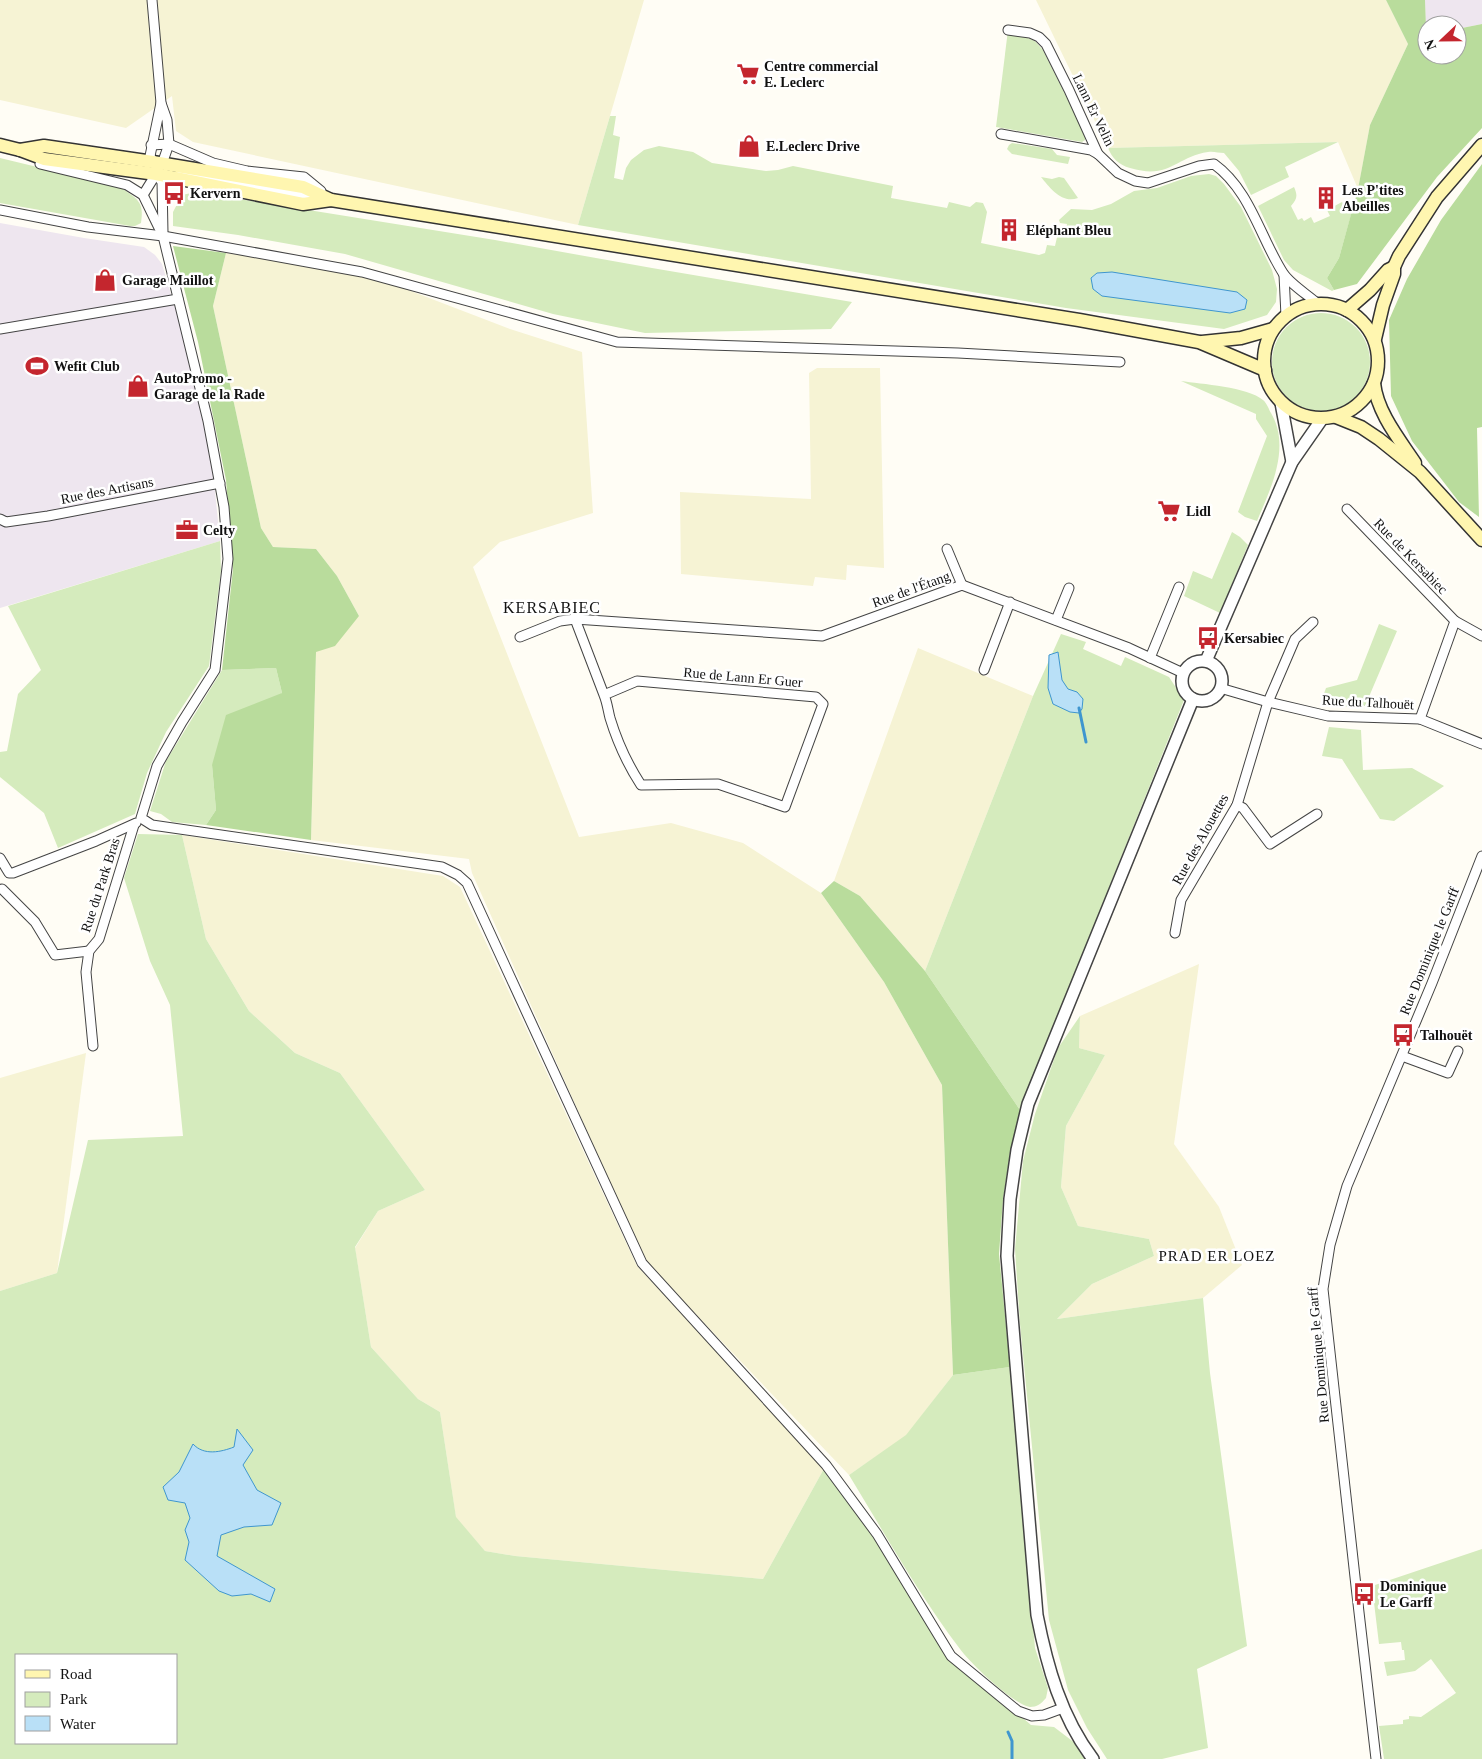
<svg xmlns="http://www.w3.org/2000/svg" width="1482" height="1759" viewBox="0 0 1482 1759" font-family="'Times New Roman',serif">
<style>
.industrial{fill:#eee6ef}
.farmland{fill:#f6f3d4}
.green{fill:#d5ebbd;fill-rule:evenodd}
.forest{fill:#b9dc9c}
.water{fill:#b9e0f7;stroke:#3f96cf}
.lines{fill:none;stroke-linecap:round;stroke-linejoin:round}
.stream{stroke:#3f96cf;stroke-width:3}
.minor-casing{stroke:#444;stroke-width:11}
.tertiary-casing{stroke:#444;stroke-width:14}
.secondary-casing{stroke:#333;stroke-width:15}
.minor{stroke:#fff;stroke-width:9}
.tertiary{stroke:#fff;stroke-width:11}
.secondary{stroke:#fff6b0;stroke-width:12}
.labels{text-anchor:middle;stroke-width:5;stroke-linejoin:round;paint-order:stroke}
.poi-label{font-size:14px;font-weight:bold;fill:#111;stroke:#fff;text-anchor:start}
.street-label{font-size:14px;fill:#111;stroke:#fff}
.neighbourhood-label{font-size:15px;letter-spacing:1px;fill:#111;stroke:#fff}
.quarter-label{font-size:16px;letter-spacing:1px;fill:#111;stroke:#fff}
</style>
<rect width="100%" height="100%" fill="#fffdf5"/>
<g class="industrial">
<polygon points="1425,0 1482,0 1482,24 1457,29 1457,25 1427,25 1426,36"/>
<polygon points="0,223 84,238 144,247 155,255 162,264 182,331 212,461 220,541 0,608"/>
</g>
<g class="farmland">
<polygon points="0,0 644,0 578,225 193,142 176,131 172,96 126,128 0,100"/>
<polygon points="1036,0 1386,0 1408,44 1370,125 1358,189 1338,142 1108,148"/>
<polygon points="226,253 364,273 510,329 582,352 593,513 500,542 473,567 579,837 671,823 743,843 821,893 884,982 942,1085 953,1375 906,1436 849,1475 645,1261 472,873 469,859 311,840 316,651 359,616 337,576 316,549 273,547 261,528 213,306"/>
<polygon points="817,368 880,368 884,568 847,565 846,580 815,577 813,586 681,574 680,492 811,499 809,373"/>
<polygon points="918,648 1033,696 925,971 860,896 834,881"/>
<polygon points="182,835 443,876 460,887 637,1266 826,1465 763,1579 515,1556 485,1551 456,1518 440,1412 418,1399 371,1347 355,1248 378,1211 425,1190 340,1073 295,1053 249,1011 206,939"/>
<polygon points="1199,964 1174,1144 1219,1207 1242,1265 1203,1298 1057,1319 1092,1284 1154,1256 1149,1239 1078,1226 1061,1187 1066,1126 1105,1055 1079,1048 1080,1016"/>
<polygon points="86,1053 57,1273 0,1291 0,1078"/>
</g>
<g class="green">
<polygon points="1008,30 1035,41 1043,50 1085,134 1085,140 1082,142 996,127"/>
<polygon points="610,116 616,116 613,135 620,137 614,178 623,180 626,168 631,160 644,150 659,146 693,152 712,163 766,171 778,170 793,166 893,186 891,198 947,208 949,202 970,207 976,202 983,203 987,212 981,243 1039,255 1045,253 1047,245 1055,246 1058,233 1065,235 1067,224 1060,223 1059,220 1071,209 1092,210 1111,204 1134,191 1157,188 1191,176 1209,174 1216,176 1224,184 1241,207 1272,270 1277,289 1276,302 1267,315 1224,329 1066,308 578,225"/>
<path d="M1338,142L1285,167L1289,177L1251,195L1239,171L1224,153C1219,153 1213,151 1208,152C1175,157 1170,180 1130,168C1119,165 1112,158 1108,148Z"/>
<polygon points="1012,143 1052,149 1057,155 1070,157 1068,164 1012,154 1007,149 1009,145"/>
<path d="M0,158L120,187C136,198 145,201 141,223L135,226H130L0,203Z"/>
<path d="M1041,177L1052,179L1059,177L1064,178L1078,198C1062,204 1050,188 1041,177Z"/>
<path d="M1294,187C1298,196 1297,199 1291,206L1298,220L1302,218L1304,221L1311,217L1314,223L1330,216L1327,210L1342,202L1345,208L1352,205L1353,208L1339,258L1327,278L1334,290L1332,291L1293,270L1284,260L1258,206Z"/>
<polygon points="196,192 495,240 652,268 852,302 831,329 645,333 553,314 345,254 238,235 173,226 173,212 182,195"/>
<circle cx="1321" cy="362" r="49"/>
<path d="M1181,381C1201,384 1248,387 1263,400C1267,403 1269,410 1271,413C1291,447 1271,488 1257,521L1245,517L1238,512L1267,436L1256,419V414Z"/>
<polygon points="1232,532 1240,537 1248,545 1220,613 1184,596 1193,571 1212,579"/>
<polygon points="220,541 221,570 209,666 166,732 147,773 135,814 58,848 44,813 0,777 0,752 7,751 18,694 41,670 8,606"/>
<polygon points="1379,624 1397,631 1365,706 1348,707 1321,702 1326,688 1357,680"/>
<polygon points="1061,634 1086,642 1083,649 1121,666 1125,657 1169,677 1184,700 1020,1110 925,971 1033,696"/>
<polygon points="276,668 282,693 212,765 216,810 206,825 172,822 161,814 150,811 166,761 222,670"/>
<polygon points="1329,727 1361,730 1363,770 1412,768 1444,786 1394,821 1380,819 1342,759 1322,756"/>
<path d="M138,834L182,835L206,939L249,1011L295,1053L340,1073L425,1190L378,1211L355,1247L371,1347L418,1399L440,1412L456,1517L485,1551L515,1556L763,1579L826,1465L877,1534L951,1656L1031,1725L1054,1727L1075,1743L1085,1759H0V1291L57,1273L88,1140L183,1136L170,1005L150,961L124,878ZM16,1655H176V1743H16Z"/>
<polygon points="1080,1016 1079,1048 1105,1055 1066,1126 1061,1187 1078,1226 1149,1239 1154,1256 1092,1284 1057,1319 1203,1298 1210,1373 1247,1646 1197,1669 1208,1748 1162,1759 1107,1759 1087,1728 1068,1690 1049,1620 1020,1324 1015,1249 1023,1161 1035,1114 1058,1048"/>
<path d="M1010,1367L1035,1648L1048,1688L1046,1698C1041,1704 1037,1707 1030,1707C1014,1705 970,1663 960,1649C919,1595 885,1534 849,1475L906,1435L953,1375Z"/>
<polygon points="1482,1549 1482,1759 1384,1759 1379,1726 1403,1724 1403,1720 1409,1719 1409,1716 1421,1717 1456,1693 1431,1659 1415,1671 1387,1676 1384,1662 1405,1660 1404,1650 1402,1650 1401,1642 1379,1644 1372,1586"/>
</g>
<g class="forest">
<polygon points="1386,0 1425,0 1427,55 1457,55 1457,29 1482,24 1482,128 1437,177 1357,284 1334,290 1327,278 1339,258 1358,189 1370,125 1408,44"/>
<polygon points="1482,164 1482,427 1477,428 1479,517 1459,502 1412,441 1391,396 1389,320 1407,279 1441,220"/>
<polygon points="173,246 226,253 213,306 261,528 273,547 316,549 337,576 359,616 335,646 316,652 311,840 206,825 216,810 212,765 226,715 282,693 276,668 222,670 233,569 226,480 198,342"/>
<polygon points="834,881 860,896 925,971 1020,1110 1010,1153 1003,1199 999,1254 1010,1367 953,1375 942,1085 884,982 821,893"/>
</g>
<g class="water">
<polygon points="1112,272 1237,292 1247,300 1245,309 1230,313 1102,296 1093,289 1091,278 1097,273"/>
<polygon points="1058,652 1062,680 1068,689 1077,692 1083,699 1082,709 1079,713 1070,712 1053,704 1048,688 1049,655"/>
<path d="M237,1429L253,1450L243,1465L257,1490L281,1503L272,1525L244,1527L221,1535L217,1556L275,1589L270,1602L251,1594L232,1596L219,1591L185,1560L189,1542L185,1530L190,1518L185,1503L168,1500L163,1487L179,1472L193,1444C204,1456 221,1452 234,1447Z"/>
</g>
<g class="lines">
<g class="stream">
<polyline points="1079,708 1086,742"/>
<polyline points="1008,1732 1012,1741 1012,1759"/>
</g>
<defs>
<g id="minor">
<polyline points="152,0 161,103 167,120 169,144 162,164 160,166"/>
<path d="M1008,30L1030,33L1039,37L1046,44L1069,90L1098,154L1118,173L1135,181L1148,183L1199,166L1214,164C1250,190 1260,237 1283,273C1290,284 1308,295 1318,304"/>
<polyline points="1001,134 1091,150 1098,154"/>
<polyline points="151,145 169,144 213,163 247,171 304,177 321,191"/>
<polyline points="40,164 127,185 143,195 163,236 208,421 224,507 228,559 215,670 182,722 157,766 141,818 152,825 442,867 458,875 467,883 642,1263 826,1465 877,1534 951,1656 1018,1711 1032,1716 1044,1715 1063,1708"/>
<polyline points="181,173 318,198"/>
<polyline points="156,174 162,182 163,233"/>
<polyline points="143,195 156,174 157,168 150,156 161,103"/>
<polyline points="0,210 88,227 163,236 362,272 617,342 958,353 1120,362"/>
<polyline points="1284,275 1286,316"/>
<polyline points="0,329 178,299"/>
<polyline points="1347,509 1455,621 1420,719"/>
<polyline points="0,519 6,522 48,516 220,483"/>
<polyline points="947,549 962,585"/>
<path d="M575,619L604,695C607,702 608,710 610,718C617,741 628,765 641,785L718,784L785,807L823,704L816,697L637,681L604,695"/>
<polyline points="1056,620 1069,588"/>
<polyline points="1455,621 1482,636"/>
<polyline points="520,637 560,621 575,619 822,636 962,585 1129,648 1183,673"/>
<polyline points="1150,658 1179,587"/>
<polyline points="984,670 1010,602"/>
<polyline points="1220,688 1268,702 1328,716 1420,719 1482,744"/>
<polyline points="1237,805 1243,808 1270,844 1317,814"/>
<polyline points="0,858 9,873 13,873 96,841 136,823"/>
<polyline points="2,889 35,922 55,955 89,951"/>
<polyline points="1175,933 1181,900 1237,805 1268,702 1295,639 1313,622"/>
<polyline points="93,1046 86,972 89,951 99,939 134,825"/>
<polyline points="1402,1056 1448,1073 1458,1051"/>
<polyline points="1376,1759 1357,1595 1323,1289 1330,1245 1347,1186 1432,983 1482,856"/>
</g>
<g id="tertiary">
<polyline points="1281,403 1292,462"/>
<polyline points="1206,661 1292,462 1322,419"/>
<circle cx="1202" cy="681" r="20"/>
<path d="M1093,1759C1061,1717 1047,1666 1037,1615L1007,1256L1010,1199L1017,1150L1028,1104L1193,699"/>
</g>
<g id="secondary">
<polyline points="0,145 20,150 44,159 156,174 303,204 331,200"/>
<polyline points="20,150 44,146 153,162 303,187 331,200 1079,320 1199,342 1265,370"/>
<circle cx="1321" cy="361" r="57"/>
<polyline points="1347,310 1370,290 1388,270 1394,267"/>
<polyline points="1375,339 1383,305 1394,274 1394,267 1399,256 1437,197 1482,145"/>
<polyline points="1202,342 1241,338 1273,329"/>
<path d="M1374,383C1377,412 1399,439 1415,463"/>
<polyline points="1336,417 1361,427 1379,439 1420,472 1482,540"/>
</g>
</defs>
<use href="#minor" class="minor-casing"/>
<use href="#tertiary" class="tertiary-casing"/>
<use href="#secondary" class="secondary-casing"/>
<use href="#minor" class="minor"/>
<use href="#tertiary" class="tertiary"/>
<use href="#secondary" class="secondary"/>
</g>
<defs>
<symbol id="supermarket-bare" viewBox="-9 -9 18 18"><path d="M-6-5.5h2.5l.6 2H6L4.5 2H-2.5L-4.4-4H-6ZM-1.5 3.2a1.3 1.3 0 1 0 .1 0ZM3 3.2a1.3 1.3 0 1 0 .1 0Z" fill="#c4262e" stroke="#fff" stroke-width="2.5" paint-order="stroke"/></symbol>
<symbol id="shop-bare" viewBox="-9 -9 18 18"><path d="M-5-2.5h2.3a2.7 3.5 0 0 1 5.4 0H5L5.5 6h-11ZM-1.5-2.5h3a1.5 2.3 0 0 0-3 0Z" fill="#c4262e" stroke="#fff" stroke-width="2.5" paint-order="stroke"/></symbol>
<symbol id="bus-bare" viewBox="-9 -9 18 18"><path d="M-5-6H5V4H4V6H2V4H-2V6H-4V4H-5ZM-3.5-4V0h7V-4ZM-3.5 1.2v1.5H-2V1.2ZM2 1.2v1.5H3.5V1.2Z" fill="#c4262e" stroke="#fff" stroke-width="2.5" paint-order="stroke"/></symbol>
<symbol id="building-bare" viewBox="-9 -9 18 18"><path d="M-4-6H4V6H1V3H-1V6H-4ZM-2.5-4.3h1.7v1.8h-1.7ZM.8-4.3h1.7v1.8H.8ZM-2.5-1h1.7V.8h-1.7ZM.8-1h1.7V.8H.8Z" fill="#c4262e" stroke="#fff" stroke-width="2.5" paint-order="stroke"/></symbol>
<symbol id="stadium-bare" viewBox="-9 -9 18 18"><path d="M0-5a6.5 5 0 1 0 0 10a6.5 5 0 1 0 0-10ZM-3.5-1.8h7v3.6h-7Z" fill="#c4262e" stroke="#fff" stroke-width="2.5" paint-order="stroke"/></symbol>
<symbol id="office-bare" viewBox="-9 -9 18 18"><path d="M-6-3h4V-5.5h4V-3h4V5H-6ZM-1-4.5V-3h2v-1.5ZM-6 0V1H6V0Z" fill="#c4262e" stroke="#fff" stroke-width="2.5" paint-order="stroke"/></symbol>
</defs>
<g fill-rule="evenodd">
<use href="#supermarket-bare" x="732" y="58" width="32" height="32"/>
<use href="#shop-bare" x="733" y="130" width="32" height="32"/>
<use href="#bus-bare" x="158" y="177" width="32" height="32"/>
<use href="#building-bare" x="1310" y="182" width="32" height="32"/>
<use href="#building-bare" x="993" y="214" width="32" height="32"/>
<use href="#shop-bare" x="89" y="264" width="32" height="32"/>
<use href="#stadium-bare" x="21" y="350" width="32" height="32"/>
<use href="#shop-bare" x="122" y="370" width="32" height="32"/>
<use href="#supermarket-bare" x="1153" y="495" width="32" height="32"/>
<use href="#office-bare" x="171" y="514" width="32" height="32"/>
<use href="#bus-bare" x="1192" y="622" width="32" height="32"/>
<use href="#bus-bare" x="1387" y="1019" width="32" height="32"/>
<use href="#bus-bare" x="1348" y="1578" width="32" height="32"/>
</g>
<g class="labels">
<g class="poi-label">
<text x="764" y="71">Centre commercial<tspan x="764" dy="16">E. Leclerc</tspan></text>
<text x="766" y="151">E.Leclerc Drive</text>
<text x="1342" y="195">Les P'tites<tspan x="1342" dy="16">Abeilles</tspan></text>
<text x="190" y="198">Kervern</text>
<text x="1026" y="235">Eléphant Bleu</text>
<text x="122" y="285">Garage Maillot</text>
<text x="54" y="371">Wefit Club</text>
<text x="154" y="383">AutoPromo -<tspan x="154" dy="16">Garage de la Rade</tspan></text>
<text x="1186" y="516">Lidl</text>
<text x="203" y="535">Celty</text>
<text x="1224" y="643">Kersabiec</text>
<text x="1420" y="1040">Talhouët</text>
<text x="1380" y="1591">Dominique<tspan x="1380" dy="16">Le Garff</tspan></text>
</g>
<g class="street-label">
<text transform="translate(1094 110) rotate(64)" y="5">Lann Er Velin</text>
<text transform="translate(107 490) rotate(-11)" y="5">Rue des Artisans</text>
<text transform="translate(1411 556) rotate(46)" y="5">Rue de Kersabiec</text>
<text transform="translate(911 589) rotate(-20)" y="5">Rue de l'Étang</text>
<text transform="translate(743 677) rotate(5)" y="5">Rue de Lann Er Guer</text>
<text transform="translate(1368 702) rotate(3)" y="5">Rue du Talhouët</text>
<text transform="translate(1200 839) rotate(-61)" y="5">Rue des Alouettes</text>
<text transform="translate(100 885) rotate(-72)" y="5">Rue du Park Bras</text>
<text transform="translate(1429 951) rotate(-68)" y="5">Rue Dominique le Garff</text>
<text transform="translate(1318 1355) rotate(-95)" y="5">Rue Dominique le Garff</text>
</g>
<g class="neighbourhood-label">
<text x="1217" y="1261">PRAD ER LOEZ</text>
</g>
<g class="quarter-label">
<text x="552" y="613">KERSABIEC</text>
</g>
</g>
<rect x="15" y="1654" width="162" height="90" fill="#ffffff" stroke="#a0a0a0"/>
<rect x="25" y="1670" width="25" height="8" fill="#fff6b0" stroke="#a0a0a0"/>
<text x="60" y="1679" font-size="15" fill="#111111">Road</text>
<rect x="25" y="1692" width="25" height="15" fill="#d5ebbd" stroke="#a0a0a0"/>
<text x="60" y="1704" font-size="15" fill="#111111">Park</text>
<rect x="25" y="1716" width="25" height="15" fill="#b9e0f7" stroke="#a0a0a0"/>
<text x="60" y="1729" font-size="15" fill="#111111">Water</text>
<g transform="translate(1442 40) rotate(248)"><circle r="24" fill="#ffffff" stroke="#a0a0a0"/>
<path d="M0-4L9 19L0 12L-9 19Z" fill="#c4262e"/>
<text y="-8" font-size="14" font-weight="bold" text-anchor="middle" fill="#111111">N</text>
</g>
</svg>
